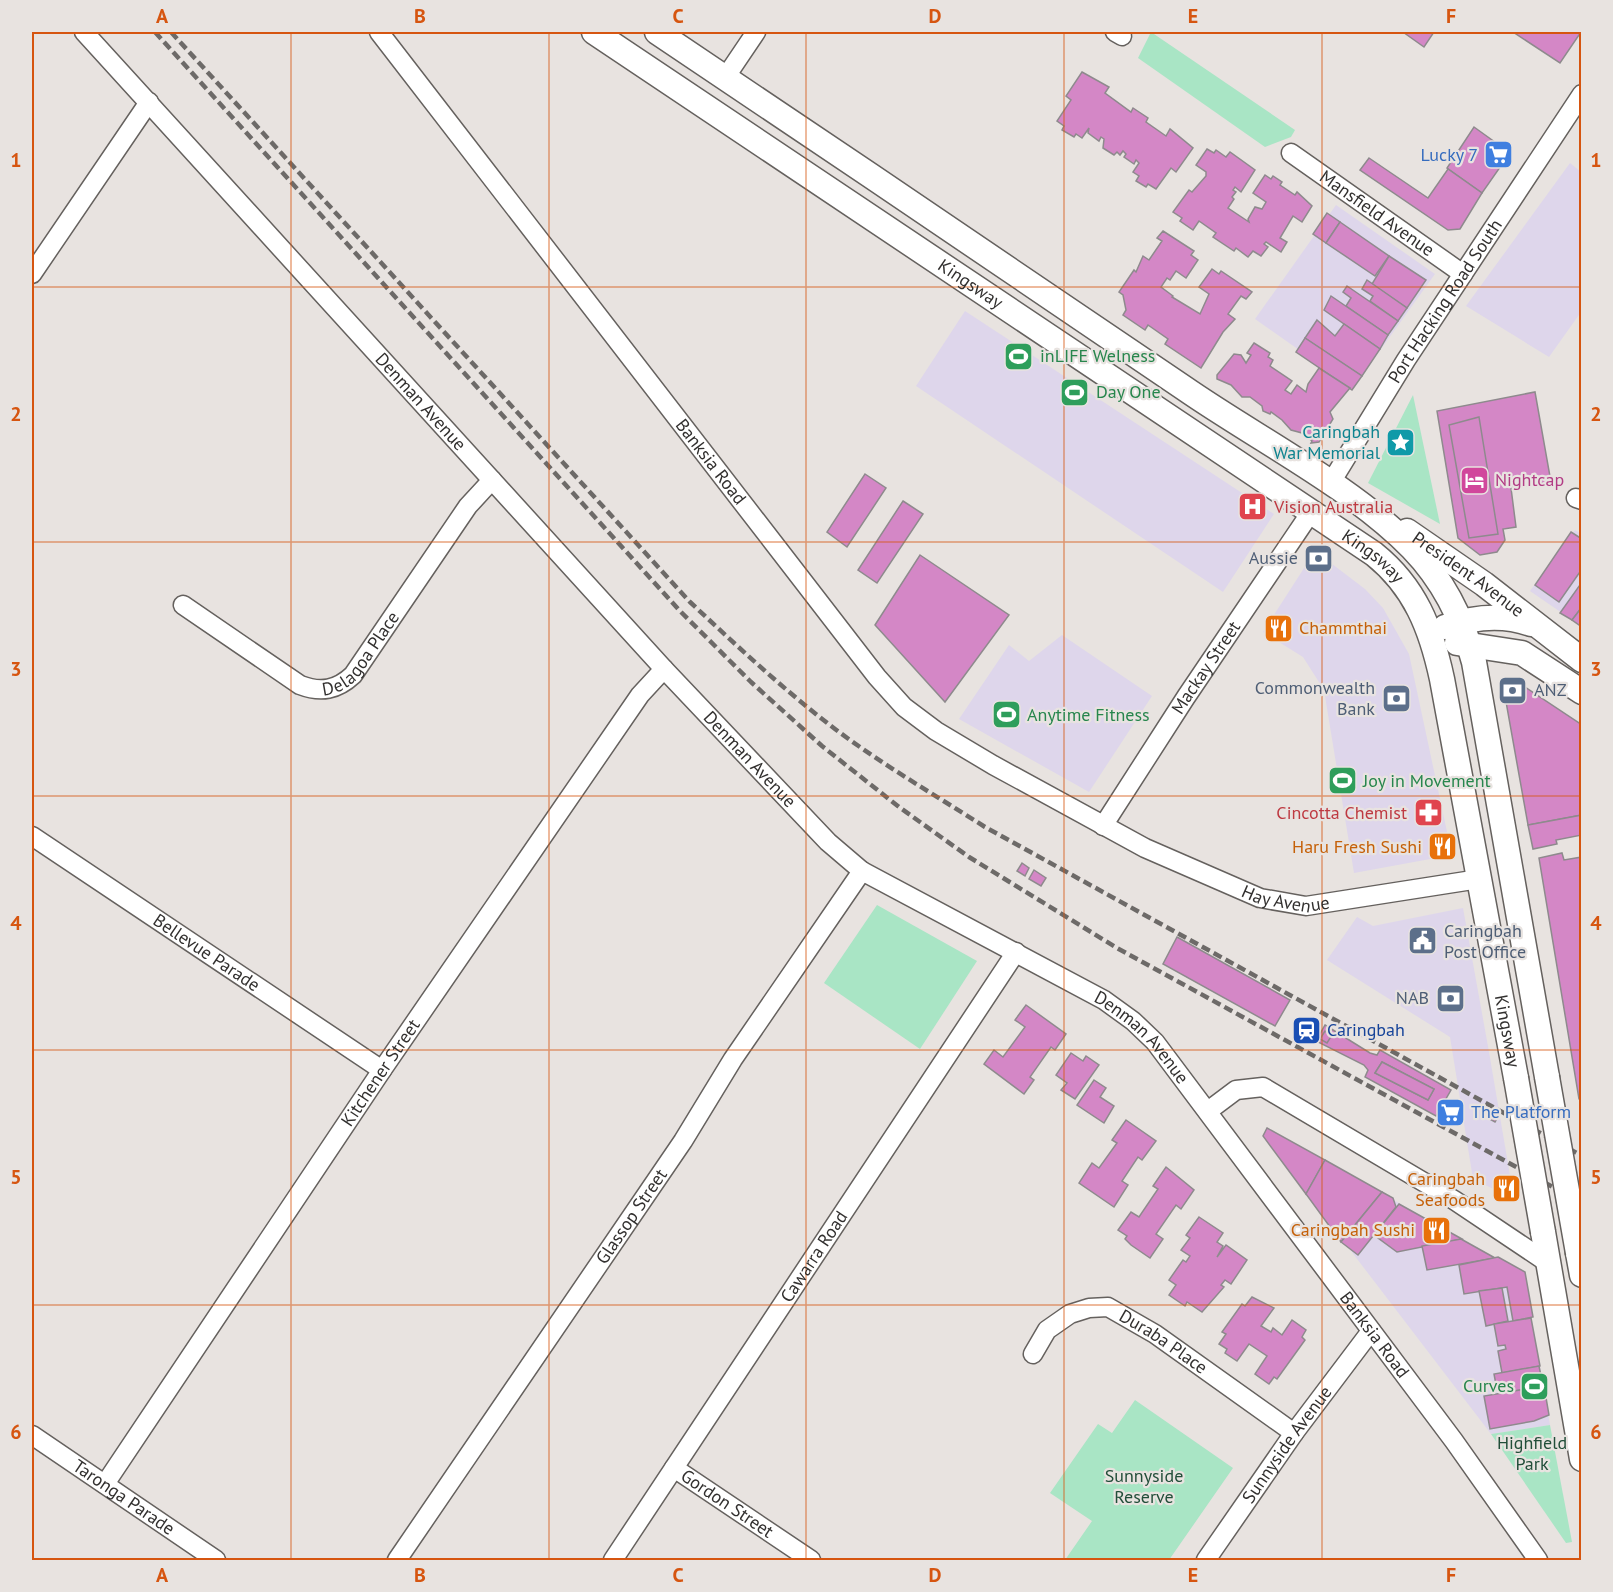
<svg xmlns="http://www.w3.org/2000/svg" width="1613" height="1592" viewBox="0 0 1613 1592" font-family="'PT Sans',sans-serif">
<style>
.commercial{fill:#ded6eb}
.green{fill:#a9e5c5}
.building{fill:#d487c6;stroke:#8e8a8d;stroke-width:1.5;fill-rule:evenodd}
.lines{fill:none;stroke-linecap:round;stroke-linejoin:round}
.minor-casing{stroke:#65615e;stroke-width:21}
.major-casing{stroke:#65615e;stroke-width:27}
.minor{stroke:#fff;stroke-width:18}
.major{stroke:#fff;stroke-width:24}
.rail{stroke:#6d6a68;stroke-width:4.5;stroke-dasharray:9 4.5;stroke-linecap:butt}
.major-bridge-casing{stroke:#65615e;stroke-width:27;stroke-linecap:butt}
.major-bridge{stroke:#fff;stroke-width:24}
.grid{fill:none;stroke:#d65510;stroke-width:1.5;stroke-opacity:0.55}
.labels{text-anchor:middle;stroke-width:4.5;stroke-linejoin:round;paint-order:stroke}
.shop-label{font-size:18px;fill:#366cbe;stroke:#e8e3e0;text-anchor:end}
.street-label{font-size:18px;fill:#32302f;stroke:#e8e3e0}
.leisure-label{font-size:18px;fill:#27864d;stroke:#e8e3e0;text-anchor:start}
.culture-label{font-size:18px;fill:#0d838f;stroke:#e8e3e0;text-anchor:end}
.hotel-label{font-size:18px;fill:#b23c85;stroke:#e8e3e0;text-anchor:start}
.health-label{font-size:18px;fill:#be3a42;stroke:#e8e3e0;text-anchor:start}
.service-label{font-size:18px;fill:#4e5e75;stroke:#e8e3e0;text-anchor:end}
.food-label{font-size:18px;fill:#c56008;stroke:#e8e3e0;text-anchor:end}
.transit-label{font-size:18px;fill:#164399;stroke:#e8e3e0;text-anchor:start}
.park-label{font-size:18px;fill:#214e39;stroke:#e8e3e0}
.neatline{fill:none;stroke:#d65510;stroke-width:2}
.grid-label{font-size:20px;text-anchor:middle;font-weight:bold;fill:#d65510}
</style>
<rect width="100%" height="100%" fill="#e8e3e0"/>
<g class="commercial">
<polygon points="1570,163 1581,172 1581,312 1549,357 1466,306"/>
<polygon points="1336,205 1435,274 1353,388 1255,319"/>
<polygon points="965,311 1274,514 1223,592 916,386"/>
<polygon points="1575,530 1581,534 1581,626 1530,591"/>
<polygon points="1315,551 1365,589 1383,608 1409,654 1452,855 1354,873 1324,690 1303,657 1263,632"/>
<polygon points="1062,635 1152,696 1089,792 959,719 1009,645 1029,661"/>
<polygon points="1463,908 1489,1052 1514,1199 1473,1179 1450,1037 1327,960 1357,917 1373,926"/>
<polygon points="1267,1128 1524,1274 1550,1425 1491,1434 1263,1136"/>
</g>
<g class="green">
<polygon points="1151,32 1295,130 1291,137 1265,147 1138,58"/>
<polygon points="1413,395 1440,524 1368,483"/>
<polygon points="877,905 977,961 920,1049 824,983"/>
<polygon points="1135,1400 1233,1468 1169,1560 1065,1560 1092,1521 1050,1493 1098,1424 1112,1433"/>
<polygon points="1550,1425 1572,1542 1566,1543 1491,1434"/>
</g>
<g class="building">
<polygon points="1403,32 1434,32 1424,47"/>
<polygon points="1513,32 1581,32 1560,63"/>
<polygon points="1082,72 1109,87 1105,93 1131,112 1133,108 1148,118 1146,122 1166,136 1170,129 1193,148 1176,172 1171,168 1156,189 1148,184 1146,187 1136,181 1139,176 1133,172 1139,163 1136,160 1134,164 1124,157 1126,154 1123,151 1120,155 1117,152 1114,155 1103,148 1104,139 1101,137 1099,141 1088,133 1089,128 1082,138 1076,134 1074,137 1062,130 1064,126 1057,121 1071,100 1066,96"/>
<polygon points="1474,127 1510,153 1482,193 1447,168"/>
<polygon points="1207,149 1214,153 1216,150 1226,157 1230,152 1255,170 1241,192 1235,187 1233,190 1236,192 1232,197 1234,199 1228,208 1249,222 1248,219 1255,207 1262,209 1266,202 1253,193 1265,175 1271,179 1273,176 1282,182 1280,185 1295,195 1297,192 1312,206 1302,222 1293,216 1280,238 1287,242 1281,252 1266,242 1264,244 1268,247 1261,256 1253,251 1248,257 1236,248 1234,251 1213,237 1216,233 1199,221 1193,230 1180,221 1182,218 1173,212 1189,190 1192,192 1206,176 1206,172 1196,165"/>
<polygon points="1369,158 1428,198 1448,169 1482,193 1460,229 1448,230 1360,170"/>
<polygon points="1327,213 1340,222 1326,243 1313,234"/>
<polygon points="1340,222 1389,256 1375,276 1326,243"/>
<polygon points="1163,231 1194,251 1191,255 1198,260 1186,278 1176,271 1170,280 1167,278 1161,287 1173,296 1172,297 1200,314 1209,294 1199,287 1212,269 1219,274 1221,271 1252,292 1246,299 1241,296 1228,314 1235,319 1223,332 1201,368 1165,344 1168,339 1148,325 1145,330 1123,315 1126,310 1123,295 1119,292 1134,270 1136,272 1143,256 1149,260 1162,241 1157,238"/>
<polygon points="1389,256 1426,280 1407,308 1372,284"/>
<polygon points="1367,280 1407,308 1398,321 1370,301 1373,296 1362,289"/>
<polygon points="1347,286 1398,321 1388,335 1346,306 1351,298 1343,292"/>
<polygon points="1331,296 1388,335 1380,349 1324,310"/>
<polygon points="1317,320 1335,336 1344,324 1380,349 1362,376 1305,338"/>
<polygon points="1305,338 1362,376 1352,390 1296,352"/>
<polygon points="1254,343 1270,353 1268,357 1273,360 1270,366 1292,381 1285,390 1291,394 1297,385 1306,392 1308,384 1319,368 1350,388 1330,412 1333,419 1319,442 1311,443 1312,441 1302,433 1291,430 1282,420 1271,412 1270,414 1263,411 1262,406 1250,397 1242,397 1231,385 1217,379 1217,375 1234,354 1241,355 1246,363 1251,355 1247,353"/>
<polygon points="1535,392 1551,482 1511,488 1516,527 1503,529 1505,540 1497,552 1480,555 1458,538 1437,411"/>
<polygon points="1479,417 1498,534 1469,538 1449,425"/>
<polygon points="865,474 886,488 847,547 827,532"/>
<polygon points="903,501 923,514 877,583 858,570"/>
<polygon points="1571,532 1582,539 1582,569 1559,602 1535,585"/>
<polygon points="920,555 1009,615 945,702 875,625"/>
<polygon points="1582,582 1582,607 1572,620 1560,613"/>
<polygon points="1582,607 1582,627 1572,620"/>
<polygon points="1513,679 1582,725 1582,815 1528,825 1503,685"/>
<polygon points="1582,815 1582,835 1556,840 1557,844 1533,849 1528,825"/>
<polygon points="1562,853 1564,860 1582,857 1582,1100 1579,1099 1539,858"/>
<polygon points="1022,863 1029,868 1025,876 1017,871"/>
<polygon points="1034,870 1046,878 1041,886 1029,879"/>
<polygon points="1177,937 1290,1000 1275,1026 1163,964"/>
<polygon points="1026,1005 1066,1034 1055,1050 1051,1047 1030,1077 1034,1080 1024,1094 984,1064 994,1050 1003,1057 1025,1027 1015,1020"/>
<path d="M1325,1025L1370,1053L1377,1055L1380,1050L1451,1090L1436,1116L1365,1077L1368,1070L1364,1065L1316,1041ZM1382,1062L1434,1089L1428,1100L1375,1073Z"/>
<polygon points="1325,1031 1332,1035 1327,1043 1320,1039"/>
<polygon points="1071,1053 1083,1061 1086,1056 1099,1065 1075,1099 1061,1090 1067,1083 1056,1075"/>
<polygon points="1382,1062 1434,1089 1428,1100 1375,1073"/>
<polygon points="1094,1080 1106,1088 1100,1097 1114,1106 1104,1123 1077,1105"/>
<polygon points="1448,1106 1457,1110 1452,1118 1444,1114"/>
<polygon points="1489,1112 1498,1117 1495,1122 1486,1117"/>
<polygon points="1126,1120 1156,1141 1142,1160 1138,1157 1122,1181 1128,1185 1114,1207 1079,1183 1092,1163 1099,1168 1117,1143 1112,1140"/>
<polygon points="1267,1128 1325,1160 1306,1194 1263,1136"/>
<polygon points="1325,1160 1382,1192 1341,1242 1306,1194"/>
<polygon points="1166,1167 1194,1190 1181,1209 1176,1205 1156,1234 1163,1239 1150,1258 1131,1245 1125,1239 1127,1236 1118,1230 1131,1212 1139,1217 1158,1189 1153,1186"/>
<polygon points="1382,1192 1393,1198 1396,1207 1358,1255 1341,1242"/>
<polygon points="1399,1204 1462,1239 1397,1252 1374,1235"/>
<polygon points="1199,1217 1223,1233 1217,1242 1223,1246 1217,1257 1226,1245 1247,1260 1231,1284 1225,1280 1221,1285 1224,1287 1202,1312 1187,1302 1185,1306 1169,1295 1176,1285 1169,1280 1183,1260 1186,1262 1190,1256 1181,1250 1190,1238 1186,1235"/>
<polygon points="1461,1239 1495,1258 1427,1270 1422,1246"/>
<polygon points="1498,1257 1525,1272 1533,1317 1513,1321 1507,1287 1464,1294 1459,1265"/>
<polygon points="1502,1288 1508,1321 1486,1326 1479,1291"/>
<polygon points="1252,1297 1274,1308 1261,1326 1271,1332 1273,1328 1282,1335 1292,1320 1306,1330 1302,1337 1305,1340 1277,1379 1274,1377 1269,1384 1255,1374 1267,1356 1249,1344 1237,1361 1225,1353 1227,1349 1219,1344 1226,1334 1222,1332 1242,1304 1245,1306"/>
<polygon points="1531,1318 1540,1366 1502,1373 1498,1351 1506,1349 1505,1345 1498,1346 1494,1324"/>
<polygon points="1539,1366 1543,1386 1515,1391 1514,1387 1497,1390 1494,1374"/>
<polygon points="1544,1386 1549,1415 1534,1421 1490,1429 1484,1396"/>
</g>
<g class="lines">
<defs>
<g id="minor">
<path id="s1" d="M84,32L664,669L828,842L862,871L1104,1000L1133,1021L1155,1042L1454,1441L1538,1560"/>
<path id="s2" d="M379,32L877,677L904,707L936,731L993,765L1145,848L1260,898L1306,906L1479,879"/>
<polyline points="1115,32 1122,36"/>
<polyline points="725,78 756,32"/>
<path id="s3" d="M1291,153L1463,274"/>
<polyline points="32,274 149,102"/>
<path id="s4" d="M1330,484L1406,360L1582,94"/>
<polyline points="1576,498 1582,500"/>
<path id="s5" d="M183,605L300,685C321,693 337,690 353,675L468,506L492,480"/>
<path id="s6" d="M1103,826L1186,697L1311,512"/>
<path id="s7" d="M32,836L382,1070"/>
<polyline points="1208,1111 1236,1090 1263,1087 1454,1200 1548,1263"/>
<path id="s8" d="M1033,1354L1047,1330L1070,1314L1089,1308L1108,1307L1155,1334L1294,1433"/>
<path id="s9" d="M32,1435L216,1560"/>
<path id="s10" d="M674,1468L811,1560"/>
<path id="s11" d="M105,1484L382,1070L640,695L664,669"/>
<path id="s12" d="M397,1560L683,1141L733,1059L862,871"/>
<path id="s13" d="M613,1560L1016,952"/>
<path id="s14" d="M1206,1560L1294,1433L1371,1331"/>
</g>
<g id="major">
<path id="s15" d="M594,32L1374,554C1415,587 1431,628 1442,679L1516,1078"/>
<path d="M657,32C833,150 1009,269 1184,388C1256,438 1351,486 1412,548C1443,580 1463,620 1474,662L1547,1077"/>
<path id="s16" d="M1407,531L1484,584L1582,660"/>
<path d="M1445,627C1473,617 1503,614 1531,624"/>
<polyline points="1457,643 1522,653 1582,692"/>
<polyline points="1543,1232 1582,1459"/>
<polyline points="1578,1253 1582,1275"/>
</g>
</defs>
<use href="#minor" class="minor-casing"/>
<use href="#major" class="major-casing"/>
<use href="#minor" class="minor"/>
<use href="#major" class="major"/>
<g class="rail">
<polyline points="155,32 680,611 751,682 822,746 899,807 969,857 1117,948 1582,1203"/>
<path d="M171,32L690,602C737,646 784,690 835,729C883,765 935,795 985,827L1582,1156"/>
</g>
<defs>
<g id="major-bridge">
<polyline points="1547,1077 1578,1253"/>
<polyline points="1516,1078 1543,1232"/>
</g>
</defs>
<use href="#major-bridge" class="major-bridge-casing"/>
<use href="#major-bridge" class="major-bridge"/>
</g>
<path class="grid" d="M291,32V1560M549,32V1560M806,32V1560M1064,32V1560M1322,32V1560M32,287H1582M32,542H1582M32,796H1582M32,1050H1582M32,1305H1582"/>
<defs>
<symbol id="supermarket-square" viewBox="-11 -11 22 22"><rect x="-9" y="-9" width="18" height="18" rx="4" fill="#3f7fe0" stroke="#e8e3e0"/><path d="M-6-5.5h2.5l.6 2H6L4.5 2H-2.5L-4.4-4H-6ZM-1.5 3.2a1.3 1.3 0 1 0 .1 0ZM3 3.2a1.3 1.3 0 1 0 .1 0Z" fill="#fff"/></symbol>
<symbol id="stadium-square" viewBox="-11 -11 22 22"><rect x="-9" y="-9" width="18" height="18" rx="4" fill="#2e9e5b" stroke="#e8e3e0"/><path d="M0-5a6.5 5 0 1 0 0 10a6.5 5 0 1 0 0-10ZM-3.5-1.8h7v3.6h-7Z" fill="#fff"/></symbol>
<symbol id="sight-square" viewBox="-11 -11 22 22"><rect x="-9" y="-9" width="18" height="18" rx="4" fill="#0f9aa8" stroke="#e8e3e0"/><path d="M0-6L1.8-2.2L6-1.7L2.9 1.2L3.7 5.4L0 3.3L-3.7 5.4L-2.9 1.2L-6-1.7L-1.8-2.2Z" fill="#fff"/></symbol>
<symbol id="hotel-square" viewBox="-11 -11 22 22"><rect x="-9" y="-9" width="18" height="18" rx="4" fill="#d1479c" stroke="#e8e3e0"/><path d="M-6-4.5h1.5V1H6V5H4.5V3h-9V5H-6ZM-4 0a1.8 1.8 0 1 1 3.6 0ZM.5 0V-2.5h3Q6-2.5 6 0Z" fill="#fff"/></symbol>
<symbol id="hospital-square" viewBox="-11 -11 22 22"><rect x="-9" y="-9" width="18" height="18" rx="4" fill="#e0444e" stroke="#e8e3e0"/><path d="M-5-5h3v3.5h4V-5h3V5h-3V1.5h-4V5h-3Z" fill="#fff"/></symbol>
<symbol id="bank-square" viewBox="-11 -11 22 22"><rect x="-9" y="-9" width="18" height="18" rx="4" fill="#5c6f8a" stroke="#e8e3e0"/><path d="M-6-4H6V4H-6ZM0-2.3a2.3 2.3 0 1 0 0 4.6a2.3 2.3 0 1 0 0-4.6Z" fill="#fff"/></symbol>
<symbol id="restaurant-square" viewBox="-11 -11 22 22"><rect x="-9" y="-9" width="18" height="18" rx="4" fill="#e8710a" stroke="#e8e3e0"/><path d="M-5-6h1v4h1v-4h1v4h1v-4h1v5L-1.5 .5V6h-2V.5L-5-1ZM5-6V6H3V1.5H1.5Q1.5-4 5-6Z" fill="#fff"/></symbol>
<symbol id="pharmacy-square" viewBox="-11 -11 22 22"><rect x="-9" y="-9" width="18" height="18" rx="4" fill="#e0444e" stroke="#e8e3e0"/><path d="M-2-6h4v4h4v4h-4v4h-4v-4h-4v-4h4Z" fill="#fff"/></symbol>
<symbol id="civic-square" viewBox="-11 -11 22 22"><rect x="-9" y="-9" width="18" height="18" rx="4" fill="#5c6f8a" stroke="#e8e3e0"/><path d="M-.6-6.5H3V-4.5H.6V-3L4-1V1h2V6H-6V1h2V-1L-.6-3ZM-1.2 2.5V6h2.4V2.5Z" fill="#fff"/></symbol>
<symbol id="station-square" viewBox="-11 -11 22 22"><rect x="-9" y="-9" width="18" height="18" rx="4" fill="#1a4fb4" stroke="#e8e3e0"/><path d="M-3-6H3Q5-6 5-4V2Q5 4 3 4L4.5 6H3L1.5 4h-3L-3 6H-4.5L-3 4Q-5 4-5 2V-4Q-5-6-3-6ZM-3.5-4v3h7v-3ZM-3.5 1v1.5H-2V1ZM2 1v1.5H3.5V1Z" fill="#fff"/></symbol>
</defs>
<g fill-rule="evenodd">
<use href="#supermarket-square" x="1482" y="138" width="33" height="33"/>
<use href="#stadium-square" x="1002" y="340" width="33" height="33"/>
<use href="#stadium-square" x="1058" y="376" width="33" height="33"/>
<use href="#sight-square" x="1384" y="426" width="33" height="33"/>
<use href="#hotel-square" x="1458" y="464" width="33" height="33"/>
<use href="#hospital-square" x="1236" y="490" width="33" height="33"/>
<use href="#bank-square" x="1302" y="542" width="33" height="33"/>
<use href="#restaurant-square" x="1262" y="612" width="33" height="33"/>
<use href="#bank-square" x="1496" y="674" width="33" height="33"/>
<use href="#bank-square" x="1380" y="682" width="33" height="33"/>
<use href="#stadium-square" x="990" y="698" width="33" height="33"/>
<use href="#stadium-square" x="1326" y="764" width="33" height="33"/>
<use href="#pharmacy-square" x="1412" y="796" width="33" height="33"/>
<use href="#restaurant-square" x="1426" y="830" width="33" height="33"/>
<use href="#civic-square" x="1406" y="924" width="33" height="33"/>
<use href="#bank-square" x="1434" y="982" width="33" height="33"/>
<use href="#station-square" x="1290" y="1014" width="33" height="33"/>
<use href="#supermarket-square" x="1434" y="1096" width="33" height="33"/>
<use href="#restaurant-square" x="1490" y="1172" width="33" height="33"/>
<use href="#restaurant-square" x="1420" y="1214" width="33" height="33"/>
<use href="#stadium-square" x="1518" y="1370" width="33" height="33"/>
</g>
<g class="labels">
<g class="shop-label">
<text x="1478" y="161">Lucky 7</text>
<text x="1471" y="1118" text-anchor="start">The Platform</text>
</g>
<g class="street-label">
<text dy="6" stroke="none"><textPath href="#s3" startOffset="105">Mansfield Avenue</textPath></text>
<text dy="6" stroke="none"><textPath href="#s15" startOffset="453">Kingsway</textPath></text>
<text dy="6" stroke="none"><textPath href="#s4" startOffset="216">Port Hacking Road South</textPath></text>
<text dy="6" stroke="none"><textPath href="#s1" startOffset="500">Denman Avenue</textPath></text>
<text dy="6" stroke="none"><textPath href="#s2" startOffset="543">Banksia Road</textPath></text>
<text dy="6" stroke="none"><textPath href="#s15" startOffset="939">Kingsway</textPath></text>
<text dy="6" stroke="none"><textPath href="#s16" startOffset="75">President Avenue</textPath></text>
<text dy="6" stroke="none"><textPath href="#s5" startOffset="219">Delagoa Place</textPath></text>
<text dy="6" stroke="none"><textPath href="#s6" startOffset="189">Mackay Street</textPath></text>
<text dy="6" stroke="none"><textPath href="#s1" startOffset="986">Denman Avenue</textPath></text>
<text dy="6" stroke="none"><textPath href="#s2" startOffset="1286">Hay Avenue</textPath></text>
<text dy="6" stroke="none"><textPath href="#s7" startOffset="210">Bellevue Parade</textPath></text>
<text dy="6" stroke="none"><textPath href="#s15" startOffset="1442">Kingsway</textPath></text>
<text dy="6" stroke="none"><textPath href="#s1" startOffset="1472">Denman Avenue</textPath></text>
<text dy="6" stroke="none"><textPath href="#s11" startOffset="495">Kitchener Street</textPath></text>
<text dy="6" stroke="none"><textPath href="#s12" startOffset="416">Glassop Street</textPath></text>
<text dy="6" stroke="none"><textPath href="#s13" startOffset="364">Cawarra Road</textPath></text>
<text dy="6" stroke="none"><textPath href="#s1" startOffset="1851">Banksia Road</textPath></text>
<text dy="6" stroke="none"><textPath href="#s8" startOffset="160">Duraba Place</textPath></text>
<text dy="6" stroke="none"><textPath href="#s14" startOffset="141">Sunnyside Avenue</textPath></text>
<text dy="6" stroke="none"><textPath href="#s9" startOffset="111">Taronga Parade</textPath></text>
<text dy="6" stroke="none"><textPath href="#s10" startOffset="64">Gordon Street</textPath></text>
</g>
<g class="leisure-label">
<text x="1040" y="362">inLIFE Welness</text>
<text x="1096" y="398">Day One</text>
<text x="1027" y="721">Anytime Fitness</text>
<text x="1363" y="787">Joy in Movement</text>
<text x="1514" y="1392" text-anchor="end">Curves</text>
</g>
<g class="culture-label">
<text x="1380" y="438">Caringbah<tspan x="1380" dy="21">War Memorial</tspan></text>
</g>
<g class="hotel-label">
<text x="1495" y="486">Nightcap</text>
</g>
<g class="health-label">
<text x="1274" y="513">Vision Australia</text>
<text x="1407" y="819" text-anchor="end">Cincotta Chemist</text>
</g>
<g class="service-label">
<text x="1298" y="564">Aussie</text>
<text x="1375" y="694">Commonwealth<tspan x="1375" dy="21">Bank</tspan></text>
<text x="1534" y="696" text-anchor="start">ANZ</text>
<text x="1444" y="937" text-anchor="start">Caringbah<tspan x="1444" dy="21">Post Office</tspan></text>
<text x="1429" y="1004">NAB</text>
</g>
<g class="food-label">
<text x="1299" y="634" text-anchor="start">Chammthai</text>
<text x="1422" y="853">Haru Fresh Sushi</text>
<text x="1485" y="1185">Caringbah<tspan x="1485" dy="21">Seafoods</tspan></text>
<text x="1415" y="1236">Caringbah Sushi</text>
</g>
<g class="transit-label">
<text x="1327" y="1036">Caringbah</text>
</g>
<g class="park-label">
<text x="1532" y="1449">Highfield<tspan x="1532" dy="21">Park</tspan></text>
<text x="1144" y="1482">Sunnyside<tspan x="1144" dy="21">Reserve</tspan></text>
</g>
</g>
<rect width="1613" height="1592" fill="none" stroke="#e8e3e0" stroke-width="66"/>
<rect x="33" y="33" width="1547" height="1526" class="neatline"/>
<g class="grid-label">
<text x="162" y="23">A</text>
<text x="420" y="23">B</text>
<text x="678" y="23">C</text>
<text x="935" y="23">D</text>
<text x="1193" y="23">E</text>
<text x="1451" y="23">F</text>
<text x="16" y="167">1</text>
<text x="1596" y="167">1</text>
<text x="16" y="421">2</text>
<text x="1596" y="421">2</text>
<text x="16" y="676">3</text>
<text x="1596" y="676">3</text>
<text x="16" y="930">4</text>
<text x="1596" y="930">4</text>
<text x="16" y="1184">5</text>
<text x="1596" y="1184">5</text>
<text x="16" y="1439">6</text>
<text x="1596" y="1439">6</text>
<text x="162" y="1582">A</text>
<text x="420" y="1582">B</text>
<text x="678" y="1582">C</text>
<text x="935" y="1582">D</text>
<text x="1193" y="1582">E</text>
<text x="1451" y="1582">F</text>
</g>
</svg>
